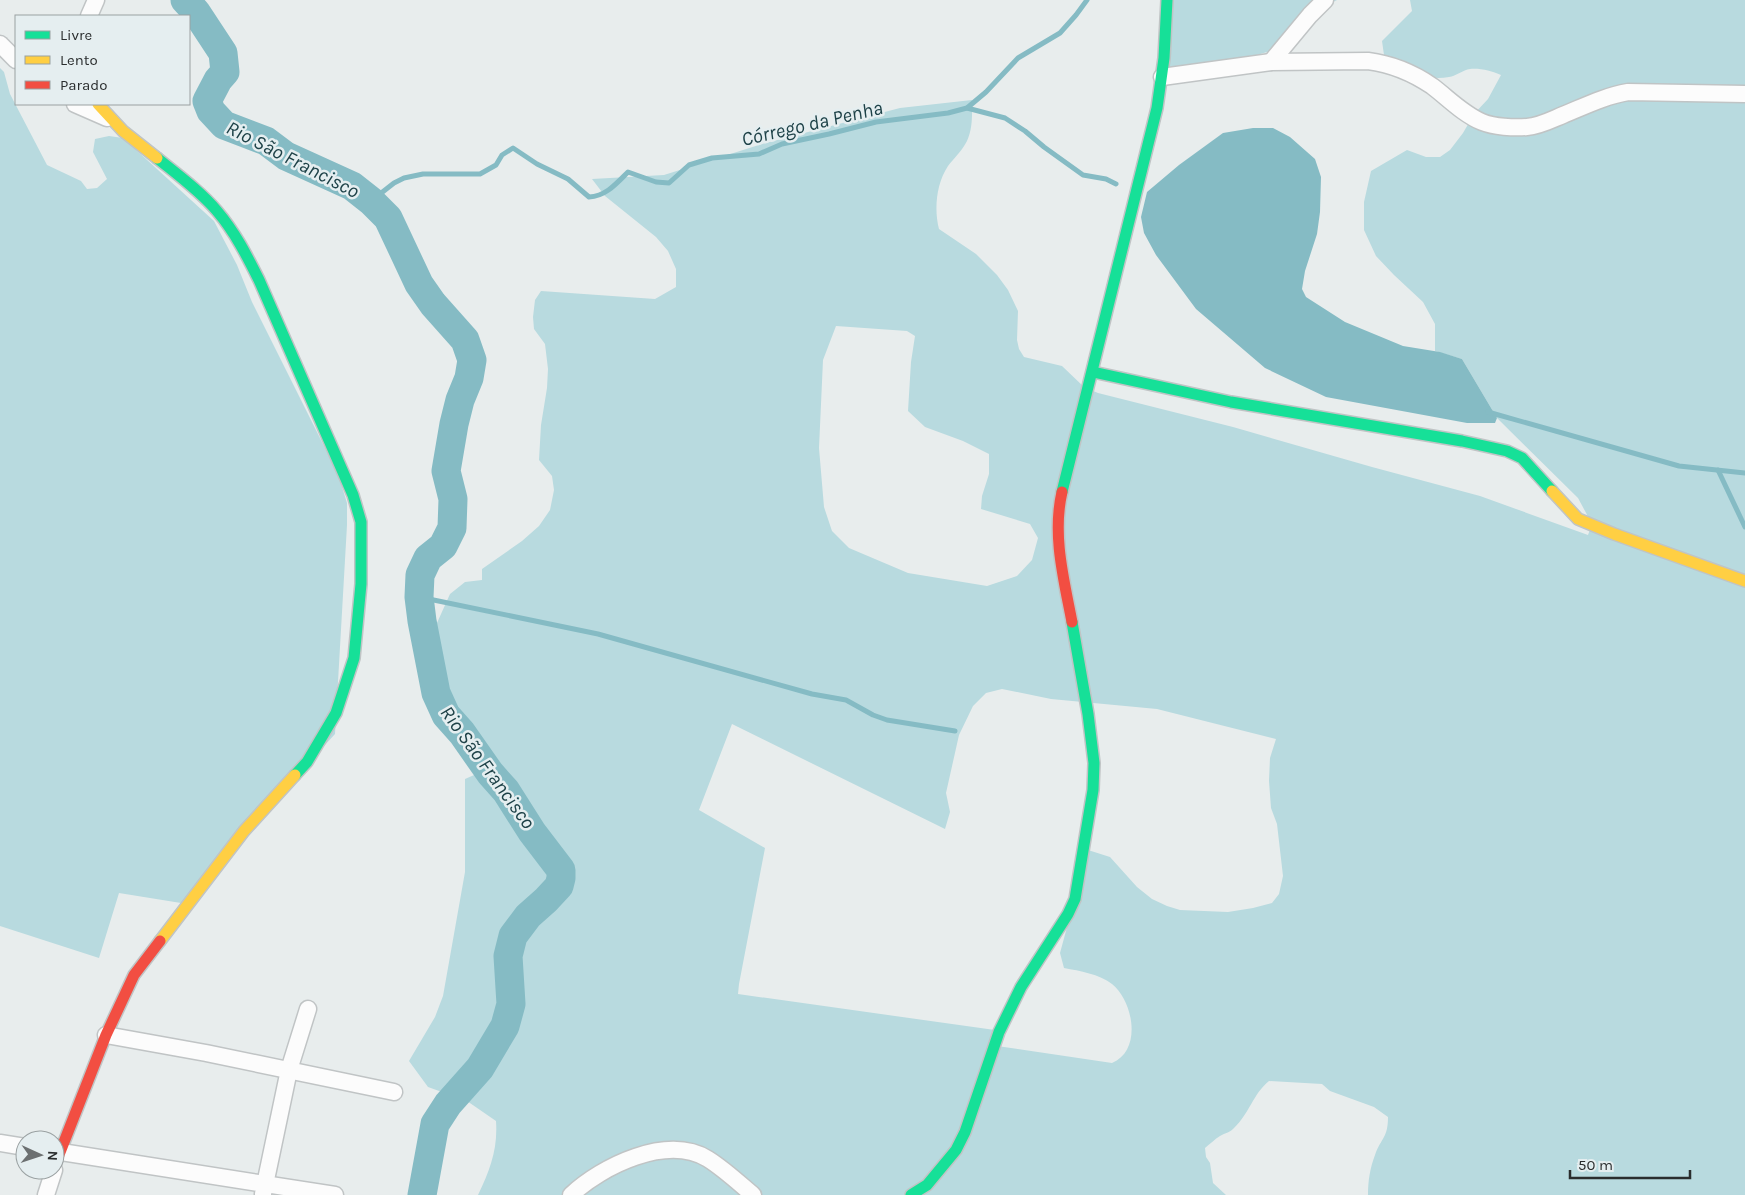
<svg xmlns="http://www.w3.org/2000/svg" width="1745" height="1195" viewBox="0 0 1745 1195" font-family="Karla,sans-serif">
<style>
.green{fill:#b8dadf;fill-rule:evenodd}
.water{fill:#85bbc4}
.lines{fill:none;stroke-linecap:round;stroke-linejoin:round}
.stream{stroke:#85bbc4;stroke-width:5}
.river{stroke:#85bbc4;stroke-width:29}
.street-casing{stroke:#c0c4c5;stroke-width:19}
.fast-casing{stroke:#c0c4c5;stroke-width:14}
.slow-casing{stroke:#c0c4c5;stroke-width:14}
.jam-casing{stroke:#c0c4c5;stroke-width:14}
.street{stroke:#fcfcfc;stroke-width:16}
.fast{stroke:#16e098;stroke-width:11}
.slow{stroke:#ffcf43;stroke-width:11}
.jam{stroke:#f24e42;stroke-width:11}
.labels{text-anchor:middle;stroke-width:5;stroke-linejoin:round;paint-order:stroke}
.water-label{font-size:20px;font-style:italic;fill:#1e4248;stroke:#e5eef0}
</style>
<rect width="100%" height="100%" fill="#e8eded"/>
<g class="green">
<polygon points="1160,0 1337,0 1333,2 1310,26 1284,47 1230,63 1161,71"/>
<path d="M1410,0H1745V1195H1368C1368,1181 1370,1168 1375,1155C1381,1138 1388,1138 1388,1117L1374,1107L1330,1091L1322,1084L1269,1081C1253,1094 1249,1114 1234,1128C1231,1132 1225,1133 1220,1136C1215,1139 1210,1144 1205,1148L1206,1157L1210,1163L1213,1183L1226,1195H478C490,1170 498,1149 496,1121L467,1101L428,1087L409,1061L435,1017L443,996L465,872V779L481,772L478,753L463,732L453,722L447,710V695L441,675L432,662L428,643L450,594L465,582L482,580V569L522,541L539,526L550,510L554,490L552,476L539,460L541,425L547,388L548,369L545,344L534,329L533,317L535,300L541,291L655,299L676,287V269L668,251L656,237L605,196L592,179L664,175L762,144L900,108L972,100C972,114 973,128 967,141C962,151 954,158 948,166C936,184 934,210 939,229L976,254L997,275L1008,290L1018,311L1017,340L1019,349L1024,357L1062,366L1084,387L1098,393L1233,427L1372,467L1480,496L1588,535L1592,524L1578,498L1497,418L1462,359L1435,351V324L1423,302L1394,275L1376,256L1364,230V202L1371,171L1407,150L1426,157H1440L1450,150L1463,133L1474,114L1488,99L1501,75C1492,71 1480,68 1470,69C1463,70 1456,76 1449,77C1424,82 1404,69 1384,55L1382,41L1412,11ZM836,326L907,331L915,336L911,362L908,411L925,427L963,441L989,454V474L982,496L981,509L1030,524L1038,538L1032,560L1017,576L987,586L908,573L849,548L832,531L824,507L819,448L823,360ZM1002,689L1051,699L1157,709L1276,739L1270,758L1269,781L1271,808L1277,824L1283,876L1279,894L1272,903L1253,908L1228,912L1180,910L1167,906L1152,899L1137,887L1110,857L1088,850L1060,953L1064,968C1080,971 1099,974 1112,984C1134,1002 1142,1051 1112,1063L997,1046L1002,1031L738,994L739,984L765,848L699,810L732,724L945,829L950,812L946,793L959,735L973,706L986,693Z"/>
<polygon points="0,68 4,72 10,94 47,165 81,181 87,189 97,188 107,179 93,152 95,139 109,136 123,138 214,221 237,265 252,302 338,474 347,503 347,525 335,734 181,903 119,893 99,958 0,926"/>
</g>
<polygon class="water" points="1253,128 1273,128 1290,137 1315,159 1321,177 1320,212 1317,234 1305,271 1302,289 1306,297 1345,322 1403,346 1440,352 1462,359 1497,418 1495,423 1467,423 1326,397 1265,368 1196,309 1156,255 1144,233 1141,217 1147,192 1179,165 1223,133"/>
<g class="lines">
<g class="stream">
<polyline points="967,108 1005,118 1025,131 1044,147 1083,175 1106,179 1116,184"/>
<path d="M371,201L394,183L404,178L423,174H480L496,165L502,155L513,148L537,164L568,179L589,197C606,196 616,184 628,172L656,182L669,183L689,165L712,158L759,154L782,144L829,134L876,122L948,113L967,108L986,92L1018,58L1060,33L1076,15L1087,0"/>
<polyline points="1488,412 1679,466 1745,473"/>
<polyline points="1718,470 1745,527"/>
<polyline points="419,597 598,634 812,694 846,700 873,715 887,720 955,731"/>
</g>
<polyline class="river" points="185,0 196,12 223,53 225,72 218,80 207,101 211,111 224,125 266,141 286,156 352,186 371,201 388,218 419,284 433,304 465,340 472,360 469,378 460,400 454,424 446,471 453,499 452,528 443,546 428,558 420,575 419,597 422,621 436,693 446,715 462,733 490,773 506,791 532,832 561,870 561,878 559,886 546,900 528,916 513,936 508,956 511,1004 505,1026 480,1068 448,1104 435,1124 422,1195"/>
<defs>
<g id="street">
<polyline points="89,16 96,0"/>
<polyline points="0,44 16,60"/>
<polyline points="1271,62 1310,15 1325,0"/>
<path d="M1162,77L1271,62L1368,61C1391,64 1413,73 1432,86C1448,98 1463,114 1482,122C1494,127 1514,128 1527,127C1540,126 1551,120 1563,115C1585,106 1605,96 1628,92L1745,94"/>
<polyline points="75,104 107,118"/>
<polyline points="106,1035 206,1053 394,1092"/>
<polyline points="0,1143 25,1147"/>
<polyline points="55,1151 335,1195"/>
<polyline points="263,1194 289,1070 308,1009"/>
<polyline points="46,1195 54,1170"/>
<path d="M571,1195C602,1166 667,1134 708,1159C724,1169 739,1183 753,1195"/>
</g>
<g id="fast">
<path d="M157,158C178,175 200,191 217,211C235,232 247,256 259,280L353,495L361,522V584L354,658L336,713L307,762L295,775"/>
<polyline points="1093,372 1231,402 1462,441 1507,451 1522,458 1552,491"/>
<polyline points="1062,492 1157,108 1164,58 1167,0"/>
<polyline points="911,1195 927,1185 956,1150 965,1132 999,1032 1021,987 1068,914 1075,899 1093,790 1094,763 1088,714 1072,622"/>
</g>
<g id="slow">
<polyline points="98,104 123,131 157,158"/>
<polyline points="1552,491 1578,519 1614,534 1745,581"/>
<polyline points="160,941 244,831 295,775"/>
</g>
<g id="jam">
<path d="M1062,492C1052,535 1064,580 1072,622"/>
<polyline points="55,1165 106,1035 134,975 160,941"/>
</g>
</defs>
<use href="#street" class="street-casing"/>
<use href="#fast" class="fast-casing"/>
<use href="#slow" class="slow-casing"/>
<use href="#jam" class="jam-casing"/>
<use href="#street" class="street"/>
<use href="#fast" class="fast"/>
<use href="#slow" class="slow"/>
<use href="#jam" class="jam"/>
</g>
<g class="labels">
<g class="water-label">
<text transform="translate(812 123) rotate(-13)" y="7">Córrego da Penha</text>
<text transform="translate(293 159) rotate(27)" y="7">Rio São Francisco</text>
<text transform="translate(488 767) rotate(54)" y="7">Rio São Francisco</text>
</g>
</g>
<rect x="15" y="15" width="175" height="90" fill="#e5eef0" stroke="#9aa1a2"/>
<rect x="25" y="31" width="25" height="8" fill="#16e098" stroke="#9aa1a2"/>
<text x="60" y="40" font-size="15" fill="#2a2d2e">Livre</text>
<rect x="25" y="56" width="25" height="8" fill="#ffcf43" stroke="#9aa1a2"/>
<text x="60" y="65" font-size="15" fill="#2a2d2e">Lento</text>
<rect x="25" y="81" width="25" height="8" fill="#f24e42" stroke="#9aa1a2"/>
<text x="60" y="90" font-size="15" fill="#2a2d2e">Parado</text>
<g transform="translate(40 1155) rotate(93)"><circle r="24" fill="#e5eef0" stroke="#9aa1a2"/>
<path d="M0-4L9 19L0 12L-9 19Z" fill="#6c7071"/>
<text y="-8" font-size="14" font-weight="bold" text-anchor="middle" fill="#2a2d2e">N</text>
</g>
<path d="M1570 1170v8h120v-8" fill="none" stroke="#2a2d2e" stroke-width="2.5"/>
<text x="1578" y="1170" font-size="15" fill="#2a2d2e" stroke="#e5eef0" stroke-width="4" paint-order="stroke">50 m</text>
</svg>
